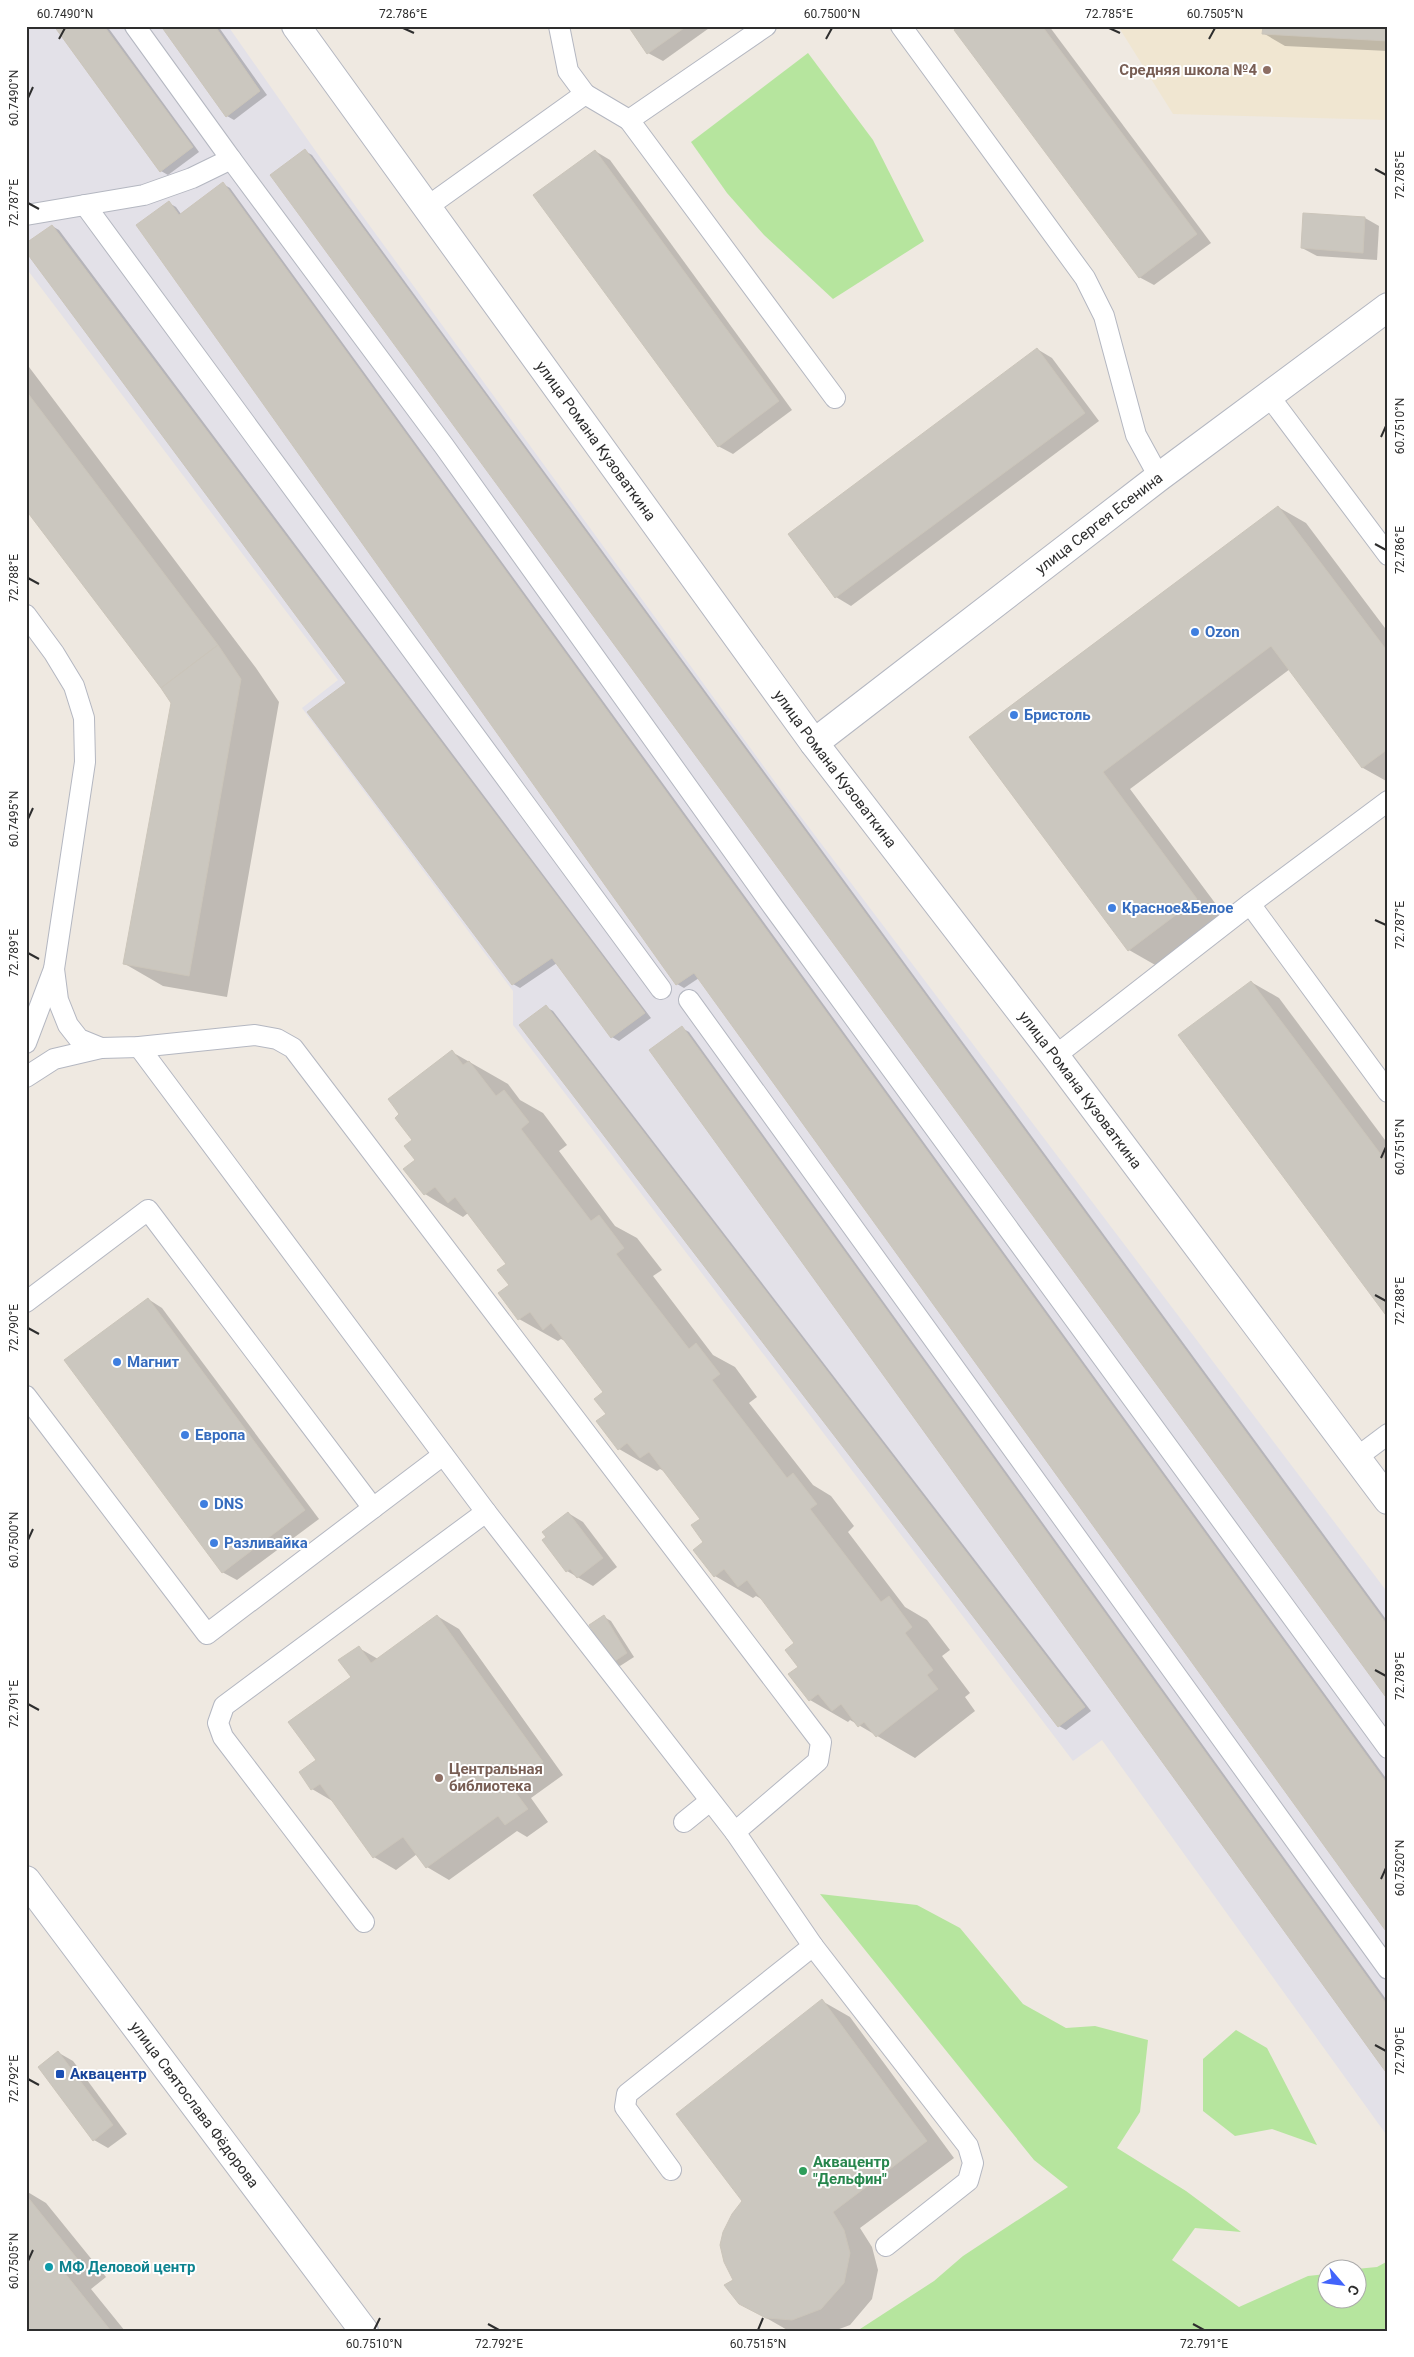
<svg xmlns="http://www.w3.org/2000/svg" width="1414" height="2357" viewBox="0 0 1414 2357" font-family="Roboto,sans-serif">
<style>
.industrial{fill:#e3e1e8}
.education{fill:#f0e6d1}
.green{fill:#b6e59e}
.shadow{fill:#0003}
.building{fill:#cbc7bf;stroke:#cbc5ba}
.lines{fill:none;stroke-linecap:round;stroke-linejoin:round}
.lane-casing{stroke:#b4b7c1;stroke-width:22}
.street-casing{stroke:#b4b7c1;stroke-width:30}
.secondary-casing{stroke:#b4b7c1;stroke-width:30}
.lane{stroke:#fff;stroke-width:20}
.street{stroke:#fff;stroke-width:28}
.secondary{stroke:#fff;stroke-width:28}
.ticks{fill:none;stroke:#2e2e2e;stroke-width:2}
.education-dot{fill:#8d6e63;stroke:#fff;stroke-width:2}
.shop-dot{fill:#3f7fe0;stroke:#fff;stroke-width:2}
.transit-dot{fill:#1a4fb4;stroke:#fff;stroke-width:2}
.leisure-dot{fill:#2e9e5b;stroke:#fff;stroke-width:2}
.culture-dot{fill:#0f9aa8;stroke:#fff;stroke-width:2}
.labels{text-anchor:middle;stroke-width:4;stroke-linejoin:round;paint-order:stroke}
.education-label{font-size:15px;font-weight:bold;fill:#785e54;stroke:#fff;text-anchor:end}
.street-label{font-size:15px;fill:#2e2e2e;stroke:#fff}
.shop-label{font-size:15px;font-weight:bold;fill:#366cbe;stroke:#fff;text-anchor:start}
.transit-label{font-size:15px;font-weight:bold;fill:#164399;stroke:#fff;text-anchor:start}
.leisure-label{font-size:15px;font-weight:bold;fill:#27864d;stroke:#fff;text-anchor:start}
.culture-label{font-size:15px;font-weight:bold;fill:#0d838f;stroke:#fff;text-anchor:start}
.neatline{fill:none;stroke:#2e2e2e;stroke-width:2}
.ticks-label{font-size:12px;text-anchor:middle;fill:#2e2e2e}
</style>
<rect width="100%" height="100%" fill="#efe9e1"/>
<polygon class="industrial" points="26,26 228,26 324,163 789,801 1388,1593 1388,2137 1102,1740 1073,1761 513,1025 513,991 302,708 338,680 26,268"/>
<polygon class="education" points="1118,26 1388,26 1388,120 1173,114"/>
<g class="green">
<polygon points="808,53 873,140 924,241 833,299 764,235 727,193 691,142"/>
<polygon points="820,1894 917,1905 960,1928 1023,2004 1066,2028 1095,2026 1148,2040 1140,2112 1117,2148 1186,2191 1241,2232 1195,2228 1172,2260 1239,2307 1308,2276 1326,2274 1326,2300 1356,2300 1356,2269 1377,2267 1388,2261 1388,2331 857,2331 934,2281 963,2256 1068,2187 1034,2160"/>
<polygon points="1236,2030 1267,2048 1317,2145 1272,2129 1235,2136 1203,2111 1203,2059"/>
</g>
<g class="shadow">
<polygon points="55,26 107,26 199,152 168,175 161,171"/>
<polygon points="163,26 218,26 267,95 234,120 227,116"/>
<polygon points="629,26 712,26 663,61 648,53"/>
<polygon points="962,26 1049,26 1211,243 1154,285 1139,277"/>
<polygon points="1388,26 1388,51 1285,46 1263,33"/>
<polygon points="305,151 312,155 1388,1622 1388,1698"/>
<polygon points="595,151 610,160 792,410 733,454 718,446"/>
<polygon points="223,184 230,188 1388,1781 1388,1932 699,978 684,988 677,984 138,225 169,203 176,207 181,214"/>
<polygon points="1365,218 1379,226 1377,260 1317,256 1302,248"/>
<polygon points="52,226 59,230 651,1018 619,1041 612,1037 557,963 520,988 513,984 348,683"/>
<polygon points="1037,349 1052,358 1099,421 851,606 836,597 789,534"/>
<polygon points="26,363 256,668 279,702 227,997 163,986 125,964 173,702 26,508"/>
<polygon points="1278,507 1306,523 1388,632 1388,782 1363,768 1290,669 1130,789 1224,915 1157,966 1129,950 970,738"/>
<polygon points="1251,982 1279,998 1388,1144 1388,1315"/>
<polygon points="546,1007 553,1011 1091,1711 1066,1730 1059,1726"/>
<polygon points="682,1028 689,1032 1388,2002 1388,2073"/>
<polygon points="452,1052 508,1084 520,1100 543,1113 567,1145 559,1151 615,1226 637,1238 662,1270 653,1276 713,1355 735,1367 757,1397 749,1403 813,1485 831,1496 854,1526 848,1532 905,1607 927,1620 950,1650 942,1656 970,1693 965,1697 975,1711 915,1758 850,1720 848,1722 810,1700 800,1667 796,1643 763,1600 756,1596 753,1598 715,1576 701,1519 666,1472 660,1469 657,1471 619,1449 607,1414 605,1392 567,1342 561,1339 558,1341 519,1319 508,1264 468,1213 463,1217 425,1194 413,1141"/>
<polygon points="148,1299 162,1308 319,1519 237,1580 222,1572"/>
<polygon points="568,1513 583,1522 617,1567 593,1586 567,1571"/>
<polygon points="437,1616 459,1629 563,1775 531,1798 548,1822 527,1837 517,1831 449,1880 427,1867 417,1854 396,1870 374,1857 334,1802 312,1789 300,1773 317,1761 352,1678 359,1648 378,1659"/>
<polygon points="604,1617 611,1621 634,1657 620,1666 613,1662"/>
<polygon points="822,2001 850,2017 954,2158 860,2228 872,2247 878,2270 872,2299 850,2325 834,2331 789,2331 740,2303 735,2281 744,2201"/>
<polygon points="59,2053 73,2061 127,2134 108,2148 94,2140"/>
<polygon points="26,2191 46,2203 106,2277 91,2289 125,2331 26,2331"/>
</g>
<g class="building">
<polygon points="54,26 104,26 193,147 160,172"/>
<polygon points="161,26 215,26 260,91 226,117"/>
<polygon points="628,26 687,26 647,54"/>
<polygon points="960,26 1042,26 1197,234 1139,278 954,30"/>
<polygon points="1263,26 1388,26 1388,41 1262,34"/>
<polygon points="305,149 1388,1626 1388,1700 270,175"/>
<polygon points="595,150 779,401 718,447 533,195"/>
<polygon points="223,182 1388,1785 1388,1934 694,973 676,985 136,225 169,201 179,215"/>
<polygon points="1303,213 1365,217 1363,253 1301,248"/>
<polygon points="52,225 645,1013 611,1038 552,958 512,985 307,712 346,683 26,252 26,243"/>
<polygon points="1037,348 1085,413 835,598 788,534"/>
<polygon points="26,391 218,645 161,688 26,510"/>
<polygon points="1278,506 1388,652 1388,749 1362,768 1271,646 1103,772 1197,899 1128,951 969,737"/>
<polygon points="218,645 241,679 189,976 123,964 171,703 161,688"/>
<polygon points="1251,981 1388,1164 1388,1318 1178,1035"/>
<polygon points="546,1005 1085,1707 1058,1727 519,1025"/>
<polygon points="682,1026 1388,2006 1388,2075 649,1050"/>
<polygon points="452,1050 463,1065 469,1061 496,1096 504,1090 529,1122 521,1129 591,1221 599,1215 624,1248 616,1254 689,1349 696,1343 720,1374 712,1380 787,1478 793,1473 817,1504 810,1509 881,1602 889,1596 912,1627 905,1633 933,1670 927,1675 938,1689 876,1737 864,1722 858,1727 841,1704 832,1711 818,1694 809,1701 788,1674 798,1667 785,1650 794,1643 747,1580 738,1587 724,1569 714,1577 693,1550 703,1542 691,1525 700,1519 649,1452 640,1458 627,1443 618,1450 596,1421 606,1414 594,1399 603,1392 551,1323 543,1330 530,1312 518,1320 498,1293 509,1285 497,1270 506,1264 455,1197 448,1203 435,1187 424,1195 403,1169 415,1160 404,1146 412,1140 395,1118 399,1114 388,1099"/>
<polygon points="148,1298 305,1510 222,1573 64,1360"/>
<polygon points="568,1512 603,1558 577,1578 570,1569 566,1572 542,1540 546,1537 542,1532"/>
<polygon points="437,1615 543,1762 510,1785 528,1809 505,1825 498,1816 426,1868 403,1837 373,1858 320,1784 311,1790 299,1772 316,1760 288,1722 351,1677 338,1660 359,1646 371,1663"/>
<polygon points="604,1615 627,1653 612,1663 589,1625"/>
<polygon points="822,1999 927,2141 833,2212 844,2230 850,2253 844,2283 821,2309 792,2320 766,2318 739,2304 724,2285 733,2280 724,2262 720,2245 723,2232 732,2214 742,2201 676,2114"/>
<polygon points="58,2051 113,2125 93,2141 38,2067"/>
<polygon points="26,2195 79,2261 64,2272 111,2331 26,2331"/>
</g>
<g class="lines">
<defs>
<g id="lane">
<polyline points="135,26 231,159"/>
<polyline points="559,26 568,71 585,94"/>
<polyline points="901,26 1085,278 1104,316 1136,435 1159,477"/>
<polyline points="629,120 835,398"/>
<polyline points="85,205 661,989"/>
<polyline points="427,207 585,94 629,120 766,26"/>
<polyline points="26,215 144,195 192,178 231,159 444,446 774,908 1388,1748"/>
<polyline points="1269,396 1388,555"/>
<polyline points="26,615 54,653 74,686 84,718 85,762 54,969 26,1043"/>
<polyline points="1250,904 1388,1092"/>
<polyline points="54,969 58,1000 68,1025 79,1039 101,1048 139,1047 255,1035 277,1039 293,1048 821,1742 818,1761 735,1832 813,1946 627,2094 625,2107 671,2170"/>
<polyline points="689,1000 1388,1969"/>
<polyline points="139,1047 486,1512 735,1832"/>
<polyline points="1055,1056 1250,904 1388,801"/>
<polyline points="26,1077 54,1059 101,1048"/>
<polyline points="26,1302 148,1210 373,1508 207,1634 26,1396"/>
<polyline points="1356,1458 1388,1434"/>
<polyline points="373,1508 443,1455"/>
<polyline points="684,1822 710,1801"/>
<polyline points="364,1922 223,1737 218,1723 224,1706 486,1512"/>
<polyline points="813,1946 968,2146 973,2163 968,2181 886,2246"/>
</g>
<g id="street">
<path id="s1" d="M814,743L1159,477L1388,307"/>
</g>
<g id="secondary">
<path id="s2" d="M296,26L814,743L1055,1056L1388,1500"/>
<path id="s3" d="M26,1880L364,2331"/>
</g>
</defs>
<use href="#lane" class="lane-casing"/>
<use href="#street" class="street-casing"/>
<use href="#secondary" class="secondary-casing"/>
<use href="#lane" class="lane"/>
<use href="#street" class="street"/>
<use href="#secondary" class="secondary"/>
</g>
<path class="ticks" d="M403,28L414,33M1109,28L1120,33M59,39L65,28M826,39L832,28M1209,39L1215,28M28,98L33,87M1375,169L1386,175M28,203L39,209M1381,437L1386,426M1375,544L1386,550M28,578L39,584M28,819L33,808M1375,920L1386,925M28,953L39,959M1381,1158L1386,1147M1375,1295L1386,1301M28,1328L39,1334M28,1540L33,1529M1375,1670L1386,1676M28,1704L39,1710M1381,1879L1386,1868M1375,2045L1386,2051M28,2079L39,2085M28,2261L33,2250M488,2324L499,2330M1193,2324L1204,2330M374,2330L380,2318M758,2330L763,2318"/>
<g class="education-dot">
<circle cx="1267" cy="70" r="5"/>
<circle cx="439" cy="1778" r="5"/>
</g>
<g class="shop-dot">
<circle cx="1195" cy="632" r="5"/>
<circle cx="1014" cy="715" r="5"/>
<circle cx="1112" cy="908" r="5"/>
<circle cx="117" cy="1362" r="5"/>
<circle cx="185" cy="1435" r="5"/>
<circle cx="204" cy="1504" r="5"/>
<circle cx="214" cy="1543" r="5"/>
</g>
<rect class="transit-dot" x="55" y="2069" width="10" height="10" rx="2.5"/>
<circle class="leisure-dot" cx="803" cy="2171" r="5"/>
<circle class="culture-dot" cx="49" cy="2267" r="5"/>
<g class="labels">
<g class="education-label">
<text x="1257" y="75">Средняя школа №4</text>
<text x="449" y="1774" text-anchor="start">Центральная<tspan x="449" dy="17">библиотека</tspan></text>
</g>
<g class="street-label">
<text dy="5" stroke="none"><textPath href="#s2" startOffset="512">улица Романа Кузоваткина</textPath></text>
<text dy="5" stroke="none"><textPath href="#s1" startOffset="360">улица Сергея Есенина</textPath></text>
<text dy="5" stroke="none"><textPath href="#s2" startOffset="918">улица Романа Кузоваткина</textPath></text>
<text dy="5" stroke="none"><textPath href="#s2" startOffset="1322">улица Романа Кузоваткина</textPath></text>
<text dy="5" stroke="none"><textPath href="#s3" startOffset="281">улица Святослава Фёдорова</textPath></text>
</g>
<g class="shop-label">
<text x="1205" y="637">Ozon</text>
<text x="1024" y="720">Бристоль</text>
<text x="1122" y="913">Красное&amp;Белое</text>
<text x="127" y="1367">Магнит</text>
<text x="195" y="1440">Европа</text>
<text x="214" y="1509">DNS</text>
<text x="224" y="1548">Разливайка</text>
</g>
<g class="transit-label">
<text x="70" y="2079">Аквацентр</text>
</g>
<g class="leisure-label">
<text x="813" y="2167">Аквацентр<tspan x="813" dy="17">"Дельфин"</tspan></text>
</g>
<g class="culture-label">
<text x="59" y="2272">МФ Деловой центр</text>
</g>
</g>
<rect width="1414" height="2357" fill="none" stroke="#ffffff" stroke-width="55"/>
<g transform="translate(1342 2284) rotate(118)"><circle r="24" fill="#ffffff" stroke="#ababab"/>
<path d="M0-4L9 19L0 12L-9 19Z" fill="#4264fb"/>
<text y="-8" font-size="14" font-weight="bold" text-anchor="middle" fill="#2e2e2e">С</text>
</g>
<rect x="28" y="28" width="1358" height="2302" class="neatline"/>
<g class="ticks-label">
<text x="65" y="18">60.7490°N</text>
<text x="403" y="18">72.786°E</text>
<text x="832" y="18">60.7500°N</text>
<text x="1109" y="18">72.785°E</text>
<text x="1215" y="18">60.7505°N</text>
<text transform="translate(14 98) rotate(-90)" y="4">60.7490°N</text>
<text transform="translate(1400 175) rotate(-90)" y="4">72.785°E</text>
<text transform="translate(14 203) rotate(-90)" y="4">72.787°E</text>
<text transform="translate(1400 426) rotate(-90)" y="4">60.7510°N</text>
<text transform="translate(1400 550) rotate(-90)" y="4">72.786°E</text>
<text transform="translate(14 578) rotate(-90)" y="4">72.788°E</text>
<text transform="translate(14 819) rotate(-90)" y="4">60.7495°N</text>
<text transform="translate(1400 925) rotate(-90)" y="4">72.787°E</text>
<text transform="translate(14 953) rotate(-90)" y="4">72.789°E</text>
<text transform="translate(1400 1147) rotate(-90)" y="4">60.7515°N</text>
<text transform="translate(1400 1301) rotate(-90)" y="4">72.788°E</text>
<text transform="translate(14 1328) rotate(-90)" y="4">72.790°E</text>
<text transform="translate(14 1540) rotate(-90)" y="4">60.7500°N</text>
<text transform="translate(1400 1676) rotate(-90)" y="4">72.789°E</text>
<text transform="translate(14 1704) rotate(-90)" y="4">72.791°E</text>
<text transform="translate(1400 1868) rotate(-90)" y="4">60.7520°N</text>
<text transform="translate(1400 2051) rotate(-90)" y="4">72.790°E</text>
<text transform="translate(14 2079) rotate(-90)" y="4">72.792°E</text>
<text transform="translate(14 2261) rotate(-90)" y="4">60.7505°N</text>
<text x="374" y="2348">60.7510°N</text>
<text x="499" y="2348">72.792°E</text>
<text x="758" y="2348">60.7515°N</text>
<text x="1204" y="2348">72.791°E</text>
</g>
</svg>
